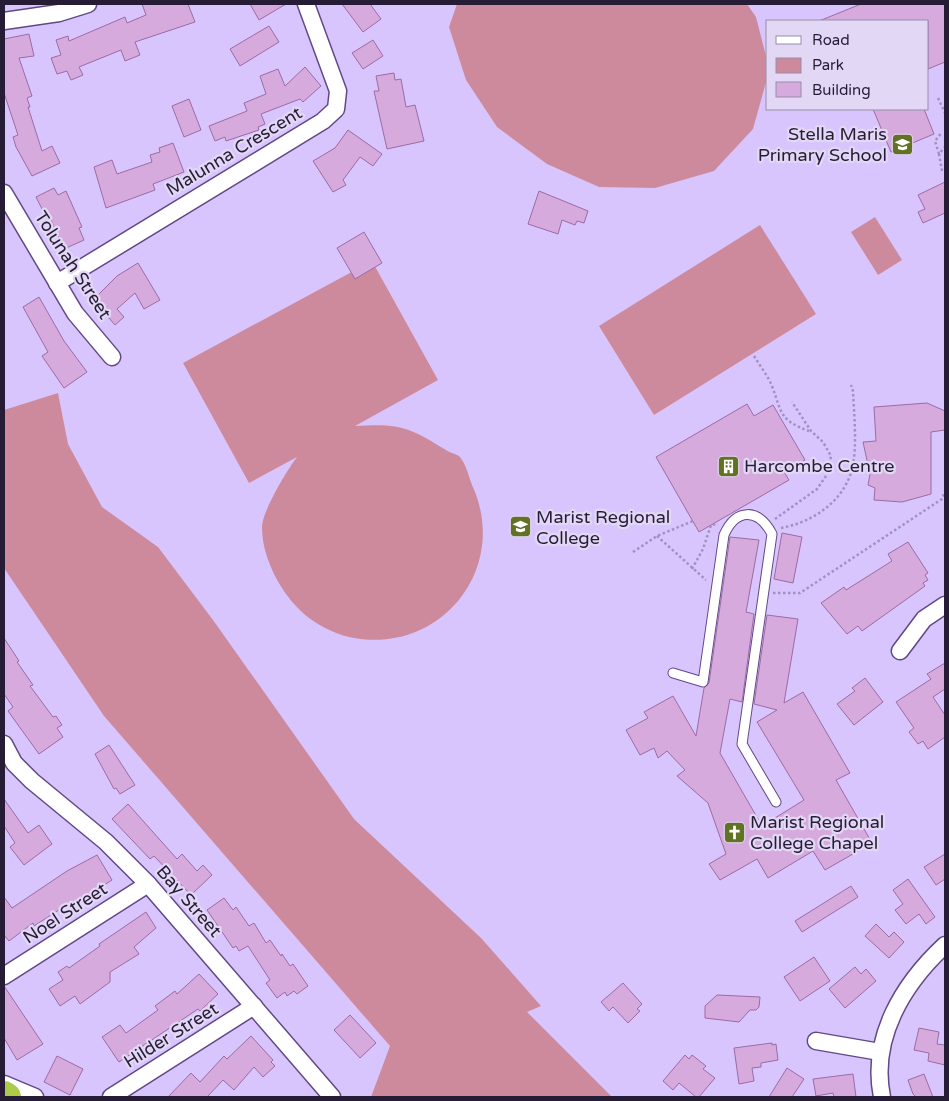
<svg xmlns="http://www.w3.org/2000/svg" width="949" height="1101" viewBox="0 0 949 1101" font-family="'Varela Round',sans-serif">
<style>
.green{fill:#ce8a9d}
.building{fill:#d7aade;stroke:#9c6ba4}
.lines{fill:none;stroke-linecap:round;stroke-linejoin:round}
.lane-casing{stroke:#614886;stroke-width:11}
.street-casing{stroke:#614886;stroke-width:19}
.highway-casing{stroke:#7e8e44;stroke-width:30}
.path{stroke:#a291c0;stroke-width:2.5;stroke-dasharray:2.5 2.5;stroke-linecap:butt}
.lane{stroke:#fff;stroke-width:9}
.street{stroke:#fff;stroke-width:16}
.highway{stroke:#adcb4b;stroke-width:28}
.labels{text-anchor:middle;stroke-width:4.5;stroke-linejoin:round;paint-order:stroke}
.poi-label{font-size:18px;fill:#271c36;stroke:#e2d8f5;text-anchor:start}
.street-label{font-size:18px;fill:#271c36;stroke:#e2d8f5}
</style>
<rect width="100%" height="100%" fill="#d9c5fe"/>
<g class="green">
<polygon points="457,4 747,4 756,17 768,64 768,75 753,129 714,171 655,188 599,187 547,164 497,127 466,80 449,27"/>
<polygon points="875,217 902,260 878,275 851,232"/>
<polygon points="760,225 816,314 654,415 599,326"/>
<path d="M372,261L438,380L355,426C400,423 409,427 446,450C450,453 457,454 460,457C466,464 469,477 472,485C511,569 439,657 349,637C314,628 290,606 274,574C267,559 262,544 262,527C262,512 287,470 297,457L249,483L183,363Z"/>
<polygon points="58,393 68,444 102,507 158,547 213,620 354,819 481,938 541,1006 527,1012 612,1097 371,1097 390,1046 104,716 4,568 4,410"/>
</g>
<g class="building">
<polygon points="142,4 188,4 195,22 135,42 140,55 125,61 121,50 79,67 83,75 71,80 67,71 57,74 51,58 61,55 56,40 68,36 69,41 125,17 127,23 146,15"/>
<polygon points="250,4 286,4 259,20"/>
<polygon points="342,4 370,4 381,19 363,32"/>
<polygon points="861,4 945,4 945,62 928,69 928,21 819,21"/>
<polygon points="269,26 279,42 240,66 230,49"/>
<polygon points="29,34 34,56 19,58 32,96 27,98 30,107 28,107 42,151 52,146 60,163 32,176 16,147 13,137 18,135 4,93 4,39"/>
<polygon points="373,40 383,56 363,69 352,53"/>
<polygon points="305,67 321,86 303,102 300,99 261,114 265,124 258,127 259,130 226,141 225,137 215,141 209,126 247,111 244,103 266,94 260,76 278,69 285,86"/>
<polygon points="394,73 395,80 401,79 406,107 415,105 424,141 387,149 374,91 379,91 376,76"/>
<polygon points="189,99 201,130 184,137 172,106"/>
<polygon points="873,109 924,109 934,134 891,152"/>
<polygon points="348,130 382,154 373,166 360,157 343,180 346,185 333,192 313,161 335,148"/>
<polygon points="173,143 184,172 153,184 155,190 106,208 94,167 112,160 117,174 152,162 150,155 160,152 159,148"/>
<polygon points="945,182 945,213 923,223 918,212 925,209 918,195"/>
<polygon points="54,188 58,195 66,191 82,227 79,228 84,240 64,249 50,218 47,219 36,197"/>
<polygon points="539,191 588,211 584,223 577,221 575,225 562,220 558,234 528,224"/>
<polygon points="364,232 382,263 355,279 337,248"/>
<polygon points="138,263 160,300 144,309 135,293 117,309 124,317 115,325 93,300 117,276"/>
<polygon points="39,297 64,341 87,372 64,388 42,356 48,352 23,307"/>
<polygon points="927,403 945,411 945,430 931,432 931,494 902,502 874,500 875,488 868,485 870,474 863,442 876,441 874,407"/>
<polygon points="747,404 754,416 773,405 805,460 784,472 789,480 699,532 656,457"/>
<polygon points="782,533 802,537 793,583 774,579"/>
<polygon points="730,537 759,540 746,612 754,614 742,702 730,699 720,753 762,826 804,800 757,722 777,710 754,704 767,615 798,619 784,703 803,692 850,773 836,780 872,843 825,870 813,851 768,878 757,859 720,880 709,864 726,854 708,803 677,776 685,770 667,751 658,758 654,748 640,755 626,730 648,718 644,712 673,696 696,736 704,688 709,683"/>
<polygon points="908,542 928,573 925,575 928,580 923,583 925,586 862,631 858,626 847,634 821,603 844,587 846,590 892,561 888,554"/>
<polygon points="4,638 19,661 17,662 33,685 30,686 53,717 56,716 62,725 57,728 63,737 39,754 8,711 13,707 4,694"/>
<polygon points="945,663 945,689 933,697 945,715 945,737 928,749 923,741 918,744 909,732 914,728 896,702 931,679 927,674"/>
<polygon points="865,678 883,702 854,725 837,704 855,691 852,688"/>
<polygon points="109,745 135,785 120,794 116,788 114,789 95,754"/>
<polygon points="4,799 28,833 39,825 52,844 24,865 10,847 15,843 4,826"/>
<polygon points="128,804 177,859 182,854 197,871 203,865 212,875 191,895 154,856 150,859 112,819"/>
<polygon points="945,854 945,879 936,885 924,867"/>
<polygon points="97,855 112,880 64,911 62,908 34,926 33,923 9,941 4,935 4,897 12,908 67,871"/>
<polygon points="908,879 935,917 926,924 919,914 906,924 895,910 903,904 893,890"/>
<polygon points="851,886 858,897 802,932 795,921"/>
<polygon points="224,898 233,910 236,907 249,926 254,923 266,943 270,940 281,956 282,954 290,966 293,964 308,986 297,994 294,991 287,996 285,992 277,998 266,983 270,980 248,946 239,951 236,946 233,948 207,910"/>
<polygon points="146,912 156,928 134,947 139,954 110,972 110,982 80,1004 75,996 60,1006 49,989 63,980 58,972 67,966 69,968 100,946 99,944"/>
<polygon points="876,924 889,937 894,932 904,942 889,958 865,936"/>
<polygon points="814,957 830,981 800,1001 784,977"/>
<polygon points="855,967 861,974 866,969 876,981 845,1008 829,989"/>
<polygon points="199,974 218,994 200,1011 198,1009 119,1062 102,1037 120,1025 126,1033 158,1010 155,1006 175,991 177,994"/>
<polygon points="623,983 642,1004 637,1009 640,1011 628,1023 613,1007 609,1011 601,1002"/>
<polygon points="4,986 43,1044 17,1060 4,1038"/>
<polygon points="717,995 760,997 759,1007 756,1010 750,1010 739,1022 705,1018 705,1006"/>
<polygon points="350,1015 376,1043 360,1058 334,1030"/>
<polygon points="919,1028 939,1032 937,1044 945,1045 945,1065 928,1061 929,1053 914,1050"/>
<polygon points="251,1036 273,1060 271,1062 275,1066 263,1077 254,1067 234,1090 223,1080 207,1097 168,1097 191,1073 200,1082 224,1056 227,1059"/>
<polygon points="772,1043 772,1045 776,1044 778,1060 761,1063 761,1067 752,1068 754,1081 739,1084 734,1048"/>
<polygon points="685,1055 689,1059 692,1055 706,1066 703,1069 715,1078 699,1097 696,1097 679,1083 673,1090 663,1081"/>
<polygon points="57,1056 83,1069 70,1095 44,1082"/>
<polygon points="787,1068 804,1079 792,1097 769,1097"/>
<polygon points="853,1074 856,1097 834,1097 833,1093 816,1096 813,1079"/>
<polygon points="924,1074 933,1097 916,1097 913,1094 908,1080"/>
</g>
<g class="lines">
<defs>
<path id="lane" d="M673,673L703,682L724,535C736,508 758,508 772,534L742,744L776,802"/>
<g id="street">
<polyline points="4,21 59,13 88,4"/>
<polyline points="4,193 75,313 112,357"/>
<polyline points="57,283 323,121 336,109 338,91 306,4"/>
<polyline points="900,651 924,619 945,605"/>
<polyline points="4,744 14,763 32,781 106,842 148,884 332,1097"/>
<polyline points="4,976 148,884"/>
<polyline points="816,1041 880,1052"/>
<polyline points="4,1084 35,1097"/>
<polyline points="111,1097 254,1006"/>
<path d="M882,1097C870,1038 903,984 945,945"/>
</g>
<polyline id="highway" points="4,1095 7,1097"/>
</defs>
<use href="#lane" class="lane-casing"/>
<use href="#street" class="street-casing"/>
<use href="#highway" class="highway-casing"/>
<g class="path">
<polyline points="938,98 945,113"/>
<polyline points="939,154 935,141 942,132"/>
<polyline points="942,171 939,154 945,147"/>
<path d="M754,356C760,366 768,376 772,386C782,413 779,420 809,431"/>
<polyline points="775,519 817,489 828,473 831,456 823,442 811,431 792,402"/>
<path d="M781,528C814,522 846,500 853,465C857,442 854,414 853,391L851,385"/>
<polyline points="657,536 706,580"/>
<polyline points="633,552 657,536 693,521"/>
<polyline points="692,569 703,549 711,525 718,524"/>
<polyline points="773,593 800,593 942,499 945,491"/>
</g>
<use href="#lane" class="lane"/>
<use href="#street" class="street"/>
<use href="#highway" class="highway"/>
</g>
<defs>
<symbol id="school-square" viewBox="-11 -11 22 22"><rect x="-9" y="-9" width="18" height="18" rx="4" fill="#617322" stroke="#e2d8f5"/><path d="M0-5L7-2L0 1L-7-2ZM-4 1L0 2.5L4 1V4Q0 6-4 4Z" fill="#fff"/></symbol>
<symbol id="building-square" viewBox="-11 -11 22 22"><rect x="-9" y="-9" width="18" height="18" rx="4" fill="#617322" stroke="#e2d8f5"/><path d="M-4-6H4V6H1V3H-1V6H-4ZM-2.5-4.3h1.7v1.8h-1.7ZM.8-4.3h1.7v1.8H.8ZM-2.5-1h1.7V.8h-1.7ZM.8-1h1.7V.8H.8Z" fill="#fff"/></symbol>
<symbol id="church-square" viewBox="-11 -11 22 22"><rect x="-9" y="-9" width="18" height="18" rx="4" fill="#617322" stroke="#e2d8f5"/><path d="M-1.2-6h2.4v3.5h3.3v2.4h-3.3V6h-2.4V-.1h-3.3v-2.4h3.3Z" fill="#fff"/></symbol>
</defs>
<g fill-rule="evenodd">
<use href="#school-square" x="890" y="132" width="25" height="25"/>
<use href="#building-square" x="716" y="454" width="25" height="25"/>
<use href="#school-square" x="508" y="514" width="25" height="25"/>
<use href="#church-square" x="722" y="820" width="25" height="25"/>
</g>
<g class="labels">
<g class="poi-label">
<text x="887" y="140" text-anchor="end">Stella Maris<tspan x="887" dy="21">Primary School</tspan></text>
<text x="744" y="472">Harcombe Centre</text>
<text x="536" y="523">Marist Regional<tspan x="536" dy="21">College</tspan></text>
<text x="750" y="828">Marist Regional<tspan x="750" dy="21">College Chapel</tspan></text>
</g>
<g class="street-label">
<text transform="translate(234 151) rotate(-31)" y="6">Malunna Crescent</text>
<text transform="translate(73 265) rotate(57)" y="6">Tolunah Street</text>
<text transform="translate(189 901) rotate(49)" y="6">Bay Street</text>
<text transform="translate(65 913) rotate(-33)" y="6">Noel Street</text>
<text transform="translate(171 1035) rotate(-32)" y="6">Hilder Street</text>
</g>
</g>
<rect width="949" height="1101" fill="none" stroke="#271c36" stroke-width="10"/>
<rect x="766" y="20" width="162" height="90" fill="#e2d8f5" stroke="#978da9"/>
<rect x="776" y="36" width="25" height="8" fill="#ffffff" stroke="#978da9"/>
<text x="812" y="45" font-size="15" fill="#271c36">Road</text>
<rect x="776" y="58" width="25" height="15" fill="#ce8a9d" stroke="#978da9"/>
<text x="812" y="70" font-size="15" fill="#271c36">Park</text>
<rect x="776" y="82" width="25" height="15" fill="#d7aade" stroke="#978da9"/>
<text x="812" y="95" font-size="15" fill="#271c36">Building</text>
</svg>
